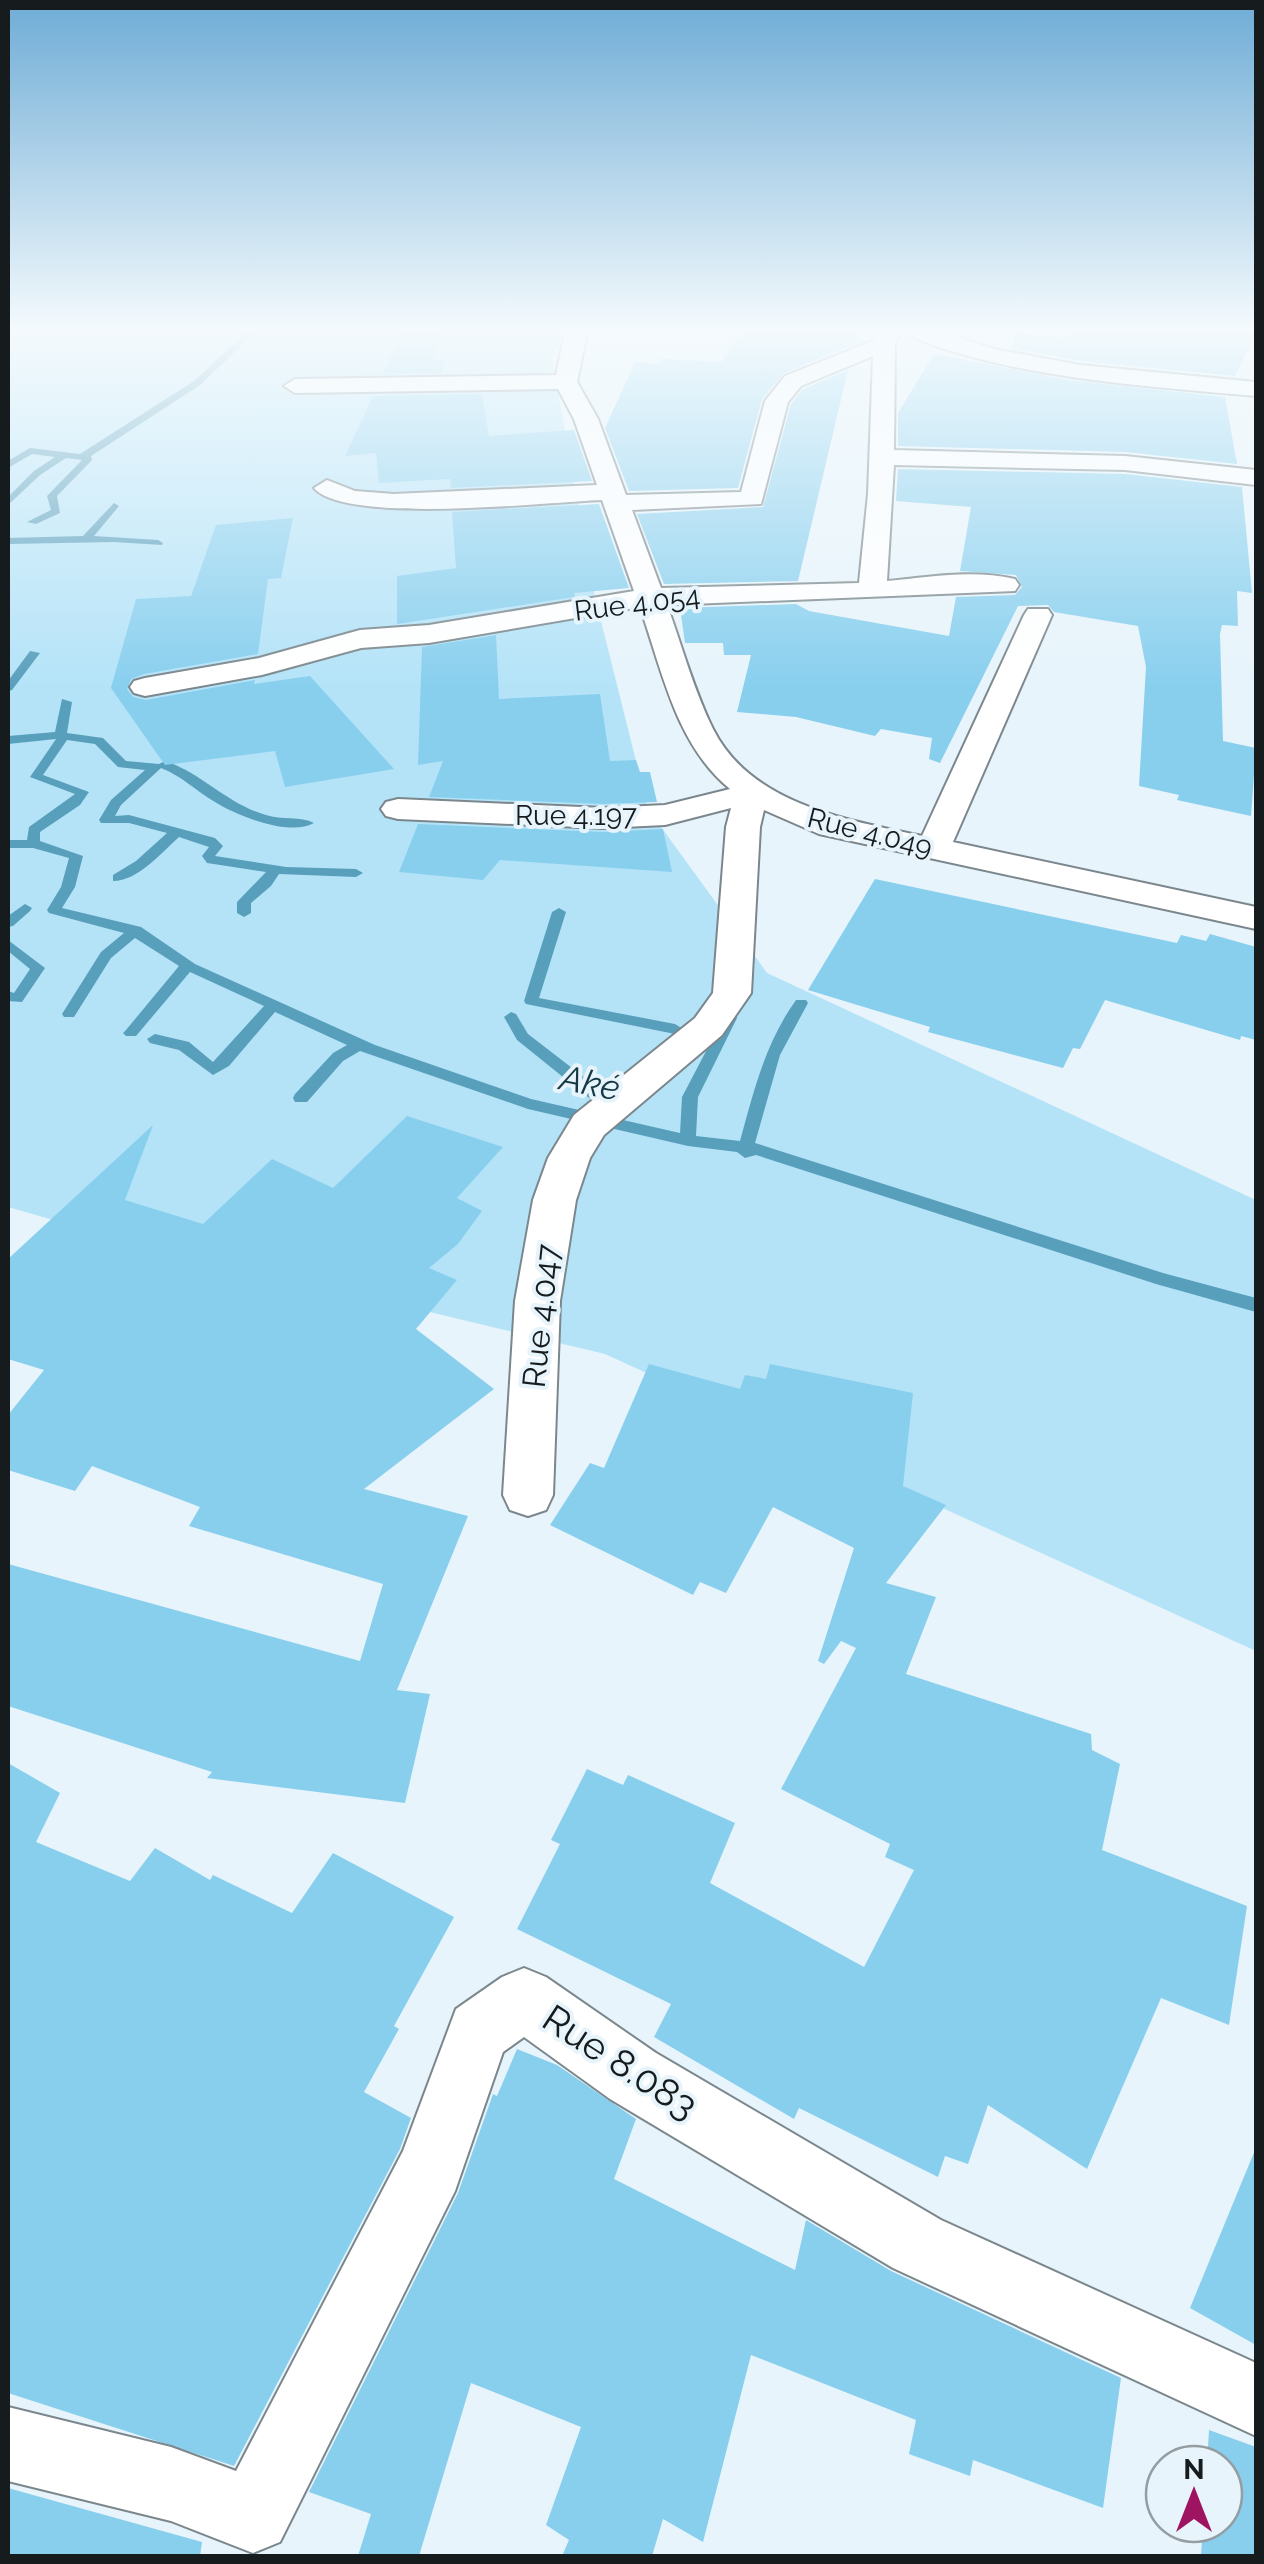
<svg xmlns="http://www.w3.org/2000/svg" width="1264" height="2564" viewBox="0 0 1264 2564" font-family="Raleway,sans-serif">
<style>
.green{fill:#b4e3f8}
.lines{fill:none;stroke-linecap:round;stroke-linejoin:round}
.stream{fill:#589fbc;fill-rule:evenodd}
.building{fill:#88cfee}
.minor-casing{stroke:#7b878c;stroke-width:4}
.minor{fill:#fff;fill-rule:evenodd}
.labels{text-anchor:middle;stroke-width:8;stroke-linejoin:round;paint-order:stroke}
.far-street-label{font-size:28px;fill:#161b1d;stroke:#e7f4fb}
.street-label{font-size:32px;fill:#161b1d;stroke:#e7f4fb}
.water-label{font-size:35px;font-style:italic;fill:#163845;stroke:#e7f4fb}
.near-street-label{font-size:38px;fill:#161b1d;stroke:#e7f4fb}
</style>
<rect width="100%" height="100%" fill="#e7f4fb"/>
<polygon class="green" points="8,328 564,328 552,359 595,597 648,809 767,973 1256,1200 1256,1651 605,1354 96,1232 8,1207"/>
<g class="lines">
<g class="stream">
<polygon points="251,328 260,328 200,385 91,456 92,460 57,496 60,513 36,524 27,522 51,510 47,496 82,460 66,458 40,475 8,505 8,497 34,471 55,457 32,454 8,468 8,461 30,448 80,454 194,381"/>
<polygon points="114,503 119,506 94,536 158,540 163,543 162,545 114,542 8,544 8,538 83,536"/>
<polygon points="30,651 40,653 12,690 8,691 8,681"/>
<path d="M62,699L72,702L67,733L103,738L126,761L159,764L165,761C202,773 227,804 266,815C281,820 301,816 314,823C290,837 237,816 215,802C196,791 182,776 161,768L121,805L115,816L129,815L215,838L223,846L215,856L286,867L356,869L363,873L356,877L279,874L271,886L251,903V913L244,917L237,913V902L266,872L207,863L202,856L209,847L179,837C161,853 138,881 113,881V875L136,861L167,833L129,823H101L99,820L111,800L145,770L118,767L95,744L67,740L43,775L89,792L80,805L40,832V841L83,856L75,887L62,908L141,927L195,964L375,1045L531,1099L680,1133L682,1097L725,1015H735L737,1018L698,1097L696,1136L740,1141C754,1091 765,1043 796,1000H806L808,1003L780,1055L755,1143L1163,1273L1256,1298V1312L1156,1284L756,1155L745,1158L737,1152L688,1146L528,1109L360,1051L343,1061L307,1102H295L293,1098L295,1094L333,1053L347,1045L275,1012L229,1066L213,1075L179,1050L150,1043L147,1039L155,1034L189,1042L213,1062L264,1006L190,972L136,1036H126L123,1033L126,1030L179,966L135,938L111,958L74,1017H64L62,1014L101,952L124,933L49,913L47,910L61,887L69,858L33,848H8V840H27L29,827L75,794L30,777L56,739L8,744V736L55,732Z"/>
<polygon points="25,904 32,908 30,911 13,926 8,927 8,916"/>
<polygon points="559,908 566,912 539,998 675,1024 683,1029 680,1032 675,1034 526,1004 524,1001 552,912"/>
<polygon points="8,940 45,968 22,1002 8,1001 8,991 14,993 30,969 8,951"/>
<polygon points="511,1012 516,1014 528,1034 611,1098 613,1102 611,1106 599,1106 517,1040 504,1017"/>
</g>
</g>
<g class="building">
<polygon points="404,328 440,328 432,360 445,360 441,373 383,374"/>
<polygon points="745,328 858,328 854,344 784,373 762,399 738,488 629,491 605,428 635,362 658,364 661,359 721,362"/>
<polygon points="1071,328 1256,328 1256,333 1235,376 1081,361 1012,348 1015,333 1066,337"/>
<polygon points="934,354 1068,380 1225,397 1237,464 1125,452 898,446 898,413"/>
<polygon points="848,370 798,581 664,584 637,514 763,507 791,404 803,389"/>
<polygon points="482,394 489,436 574,430 592,481 451,488 450,479 379,483 376,453 345,456 373,396"/>
<polygon points="898,469 1125,474 1242,487 1252,593 1237,591 1238,626 1222,625 1220,634 1223,741 1256,748 1251,816 1177,800 1179,795 1139,786 1146,667 1138,626 1054,612 1048,605 1018,606 940,763 929,759 932,738 881,729 875,736 796,717 737,712 751,655 724,655 723,643 685,643 680,608 796,604 809,611 949,636 956,597 1015,595 1022,587 1016,575 960,571 971,507 896,501"/>
<polygon points="599,504 629,588 574,593 575,597 397,624 397,576 456,568 452,512"/>
<polygon points="293,518 281,578 268,579 258,654 144,674 131,679 127,689 133,697 146,700 255,680 254,684 310,676 394,769 285,787 275,751 165,765 111,688 136,599 191,596 216,525"/>
<polygon points="496,635 499,699 600,694 610,761 636,760 640,772 650,772 657,802 603,804 429,797 443,761 418,765 422,647"/>
<polygon points="418,824 603,832 663,829 672,872 500,860 483,880 399,872"/>
<polygon points="875,879 1177,943 1181,935 1206,941 1210,934 1256,947 1256,1040 1241,1036 1240,1040 1105,1000 1080,1049 1073,1048 1063,1068 928,1032 930,1027 808,990"/>
<polygon points="407,1116 503,1147 457,1198 482,1211 458,1244 429,1268 457,1280 416,1329 494,1389 364,1489 468,1516 397,1690 430,1694 405,1803 207,1778 212,1772 8,1706 8,1564 360,1661 383,1584 189,1526 200,1507 92,1466 75,1491 8,1470 8,1415 44,1370 8,1359 8,1259 153,1125 125,1200 203,1224 272,1159 333,1188"/>
<polygon points="649,1364 740,1389 745,1375 766,1379 770,1364 913,1393 903,1486 946,1505 886,1583 936,1597 906,1674 1091,1734 1092,1750 1120,1764 1102,1850 1247,1906 1229,2025 1161,1998 1087,2169 988,2105 968,2164 945,2156 938,2177 799,2108 794,2119 654,2037 671,2004 517,1929 560,1844 551,1840 587,1769 623,1785 628,1775 735,1823 710,1883 864,1967 914,1870 885,1857 890,1844 781,1789 856,1648 841,1641 824,1664 818,1661 854,1548 773,1507 726,1593 700,1582 693,1595 550,1525 590,1463 604,1468"/>
<polygon points="8,1763 60,1793 36,1842 130,1881 155,1848 210,1880 213,1875 292,1913 333,1853 454,1917 394,2026 399,2029 364,2092 411,2118 400,2149 234,2466 8,2393"/>
<polygon points="517,2049 557,2065 636,2119 614,2179 795,2270 806,2220 891,2271 1121,2378 1103,2508 973,2460 970,2476 909,2454 916,2420 751,2355 703,2542 663,2519 652,2556 562,2556 569,2540 546,2525 581,2427 471,2383 419,2556 358,2556 371,2514 309,2492 458,2193 493,2094 497,2096"/>
<polygon points="1255,2150 1256,2150 1256,2345 1190,2308"/>
<polygon points="1209,2430 1256,2447 1256,2556 1201,2556 1203,2524 1224,2524 1224,2464 1207,2464"/>
<polygon points="8,2488 202,2542 200,2556 8,2556"/>
</g>
<g class="lines">
<defs>
<g id="minor">
<path d="M566,328H588L577,382L598,419L626,495L741,492L765,401L785,376L875,340L880,328H930L994,349L1080,365L1256,382V396C1156,387 1055,381 958,353C939,347 916,341 901,329L895,344L894,450L1125,456L1256,470V485L1125,470L894,465L887,581C929,577 973,569 1015,579L1019,585L1015,591L667,605C682,646 694,691 713,729C751,805 849,820 922,836L1024,615L1028,609H1048L1052,615L953,842L1256,907V929L819,834L764,810L760,827L751,993L722,1035L604,1135L590,1158L576,1200L560,1301L553,1495L546,1510L528,1516L510,1510L503,1495L515,1301L533,1200L548,1158L574,1115L695,1018L713,993L726,827L731,808L665,825L603,828L398,819L386,816L381,809L386,802L398,799L603,808L665,805L730,789C676,745 662,670 640,607L429,643L361,648L262,675L145,696L134,693L130,687L134,681L145,678L259,658L360,630L429,625L634,591L602,500C549,502 345,525 314,488L327,480L355,491L394,494L597,485L574,419L558,389L295,393L284,386L295,379L556,375ZM873,356L868,494L859,583L661,588L632,510L761,504L788,402L801,386Z"/>
<polygon points="524,1968 546,1977 656,2053 941,2220 1256,2363 1256,2436 893,2268 610,2099 524,2037 503,2052 455,2191 280,2542 253,2553 171,2521 8,2481 8,2407 171,2447 236,2471 403,2151 456,2009 502,1977"/>
</g>
</defs>
<use href="#minor" class="minor-casing"/>
<use href="#minor" class="minor"/>
</g>
<linearGradient id="sky" x2="0" y2="1"><stop stop-color="#6eacd6"/><stop offset="0.48" stop-color="#f4fafd"/><stop offset="1" stop-color="#f4fafd" stop-opacity="0"/></linearGradient>
<rect width="1264" height="687" fill="url(#sky)"/>
<g class="labels">
<g class="far-street-label">
<text transform="translate(637 603) rotate(-7)" y="10">Rue 4.054</text>
<text x="576" y="825">Rue 4.197</text>
<text transform="translate(870 832) rotate(14)" y="10">Rue 4.049</text>
</g>
<g class="street-label">
<text transform="translate(541 1316) rotate(-84)" y="11">Rue 4.047</text>
</g>
<g class="water-label">
<text transform="translate(590 1083) rotate(11)" y="12">Aké</text>
</g>
<g class="near-street-label">
<text transform="translate(620 2062) rotate(33)" y="13">Rue 8.083</text>
</g>
</g>
<rect width="1264" height="2564" fill="none" stroke="#161b1d" stroke-width="20"/>
<g transform="translate(1194 2494)"><circle r="48" fill="#e7f4fb" stroke="#939da2" stroke-width="2.5"/>
<path d="M0-8L18 38L0 25L-18 38Z" fill="#9f1460"/>
<text y="-15" font-size="28" font-weight="bold" text-anchor="middle" fill="#161b1d">N</text>
</g>
</svg>
